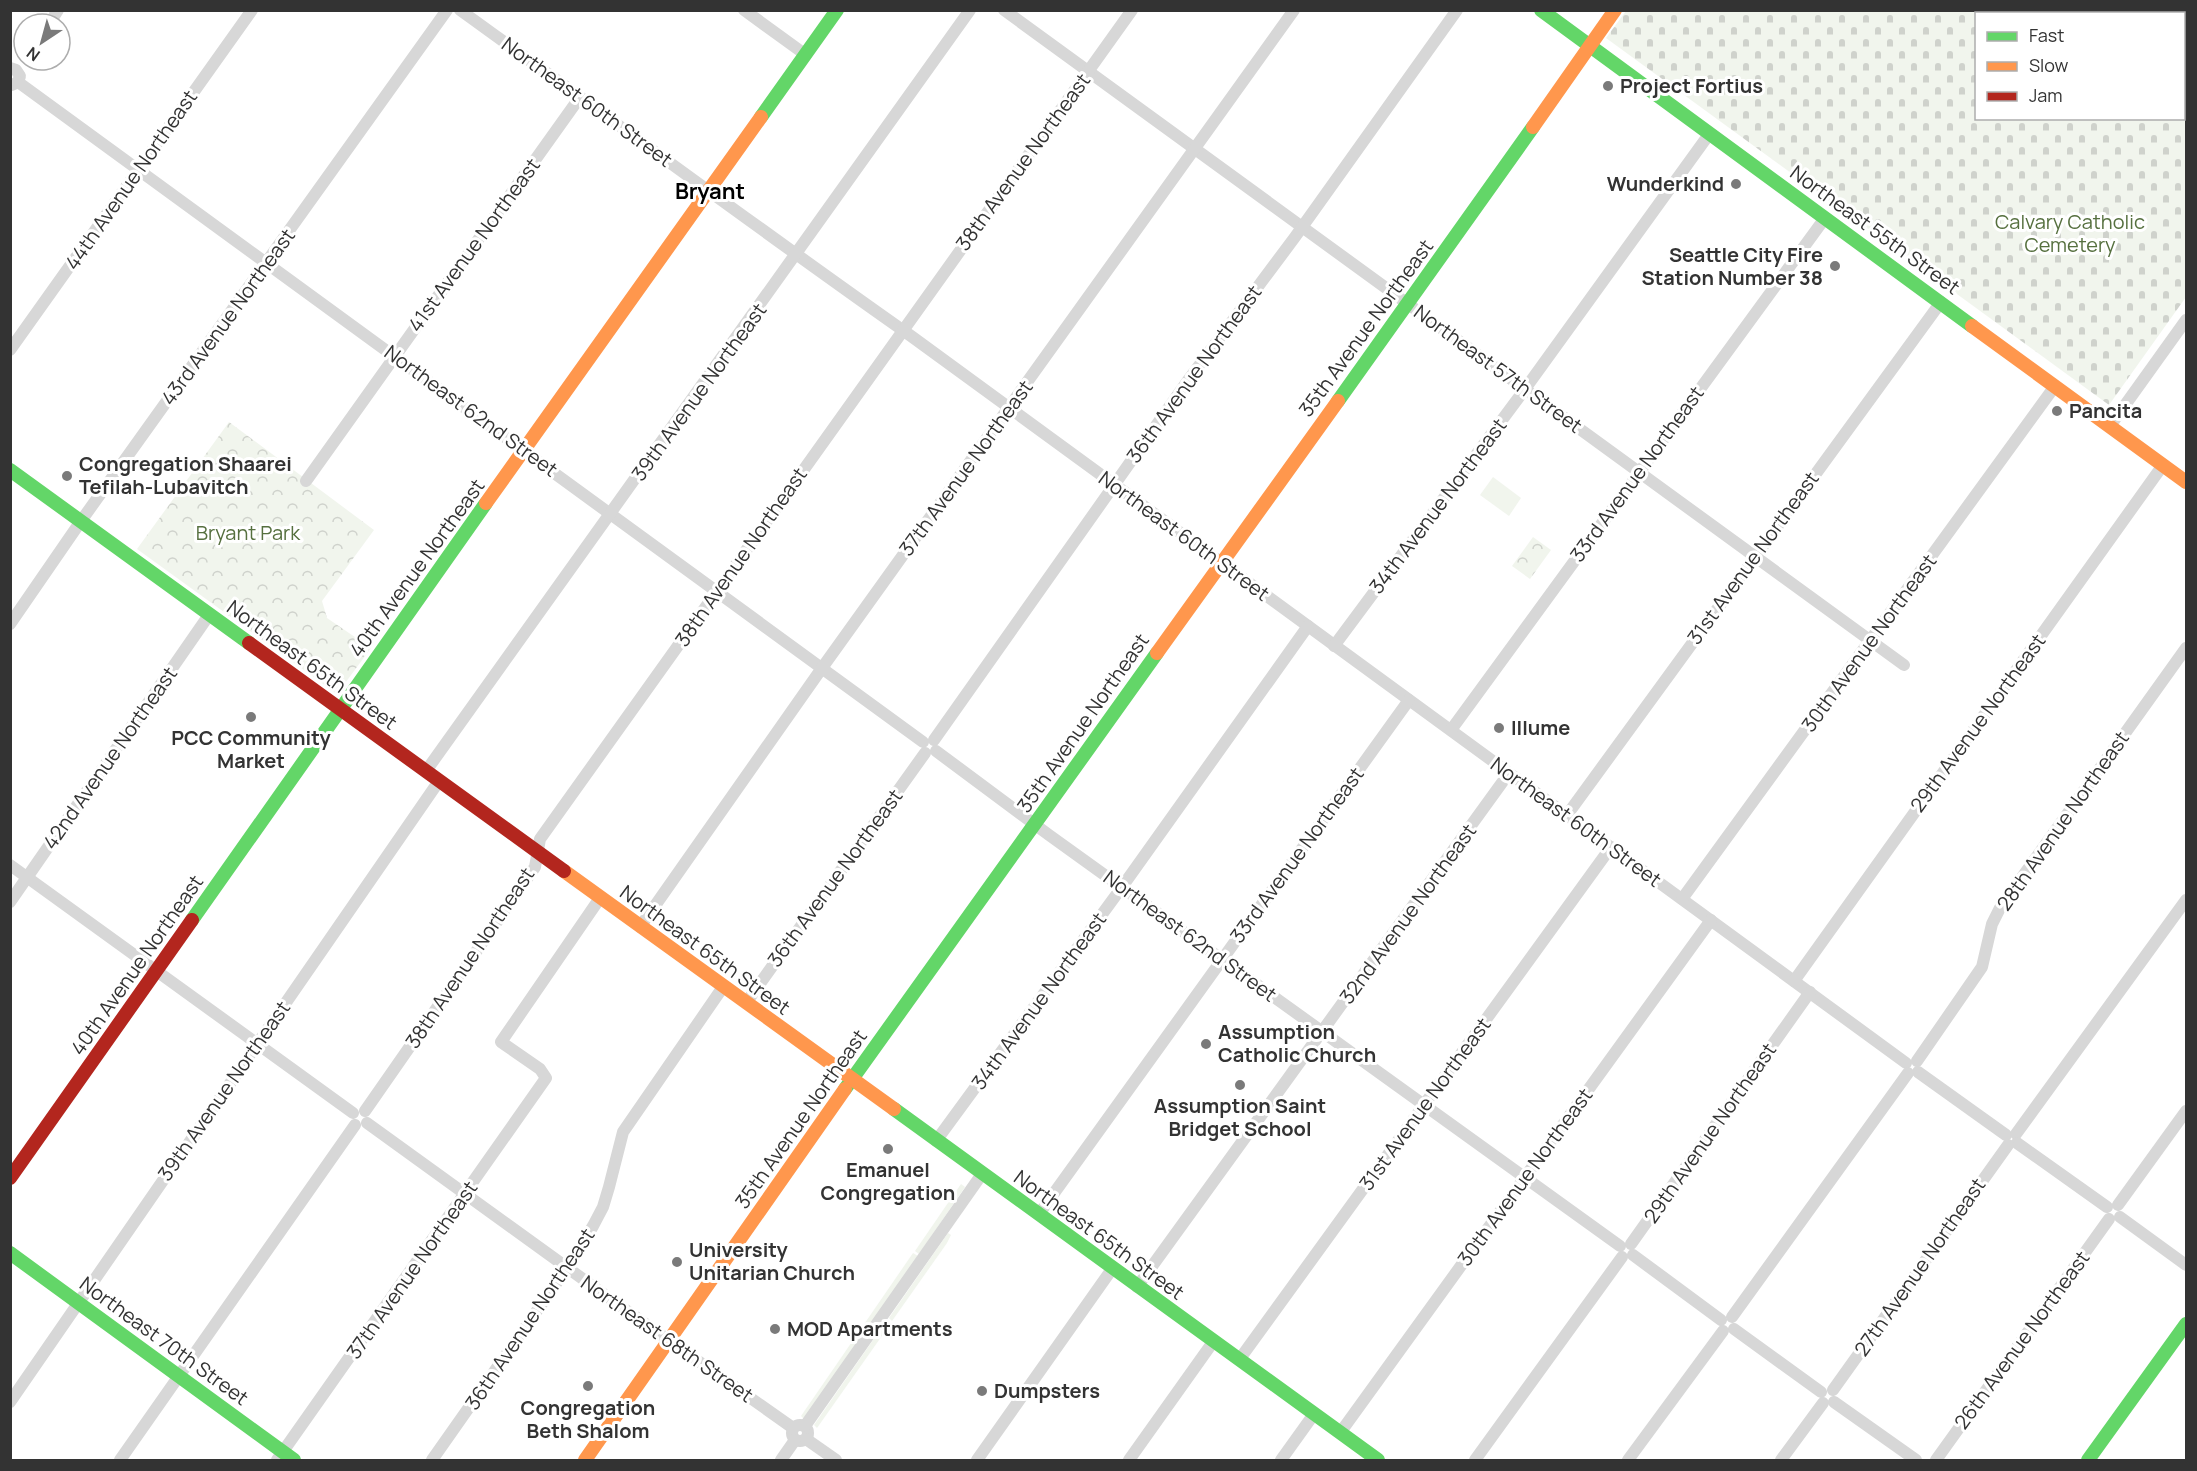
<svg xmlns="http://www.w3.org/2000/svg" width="2197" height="1471" viewBox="0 0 2197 1471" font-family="Manrope,sans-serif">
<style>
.grass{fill:#f1f5ed}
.forest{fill:url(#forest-crowns)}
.cemetery{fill:url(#cemetery-stones);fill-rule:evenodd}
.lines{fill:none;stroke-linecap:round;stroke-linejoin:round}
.street{stroke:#d7d7d7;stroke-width:12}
.fast{stroke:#63d668;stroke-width:14}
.slow{stroke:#ff974d;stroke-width:14}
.jam{stroke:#b3261e;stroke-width:14}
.poi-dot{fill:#7a7a7a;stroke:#fff;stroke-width:2}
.labels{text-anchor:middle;stroke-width:6;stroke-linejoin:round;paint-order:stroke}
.poi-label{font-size:20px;font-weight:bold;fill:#333;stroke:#fff;text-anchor:start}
.street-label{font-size:20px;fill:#333;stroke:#fff}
.park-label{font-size:20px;fill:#56703f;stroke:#fff}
.quarter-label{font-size:22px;font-weight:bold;fill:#000;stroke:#fff}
</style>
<defs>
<pattern id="forest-crowns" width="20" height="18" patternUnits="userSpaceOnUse" patternTransform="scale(1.5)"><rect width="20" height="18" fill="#f1f5ed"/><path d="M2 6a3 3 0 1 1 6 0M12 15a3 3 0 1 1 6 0" fill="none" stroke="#cfd2cc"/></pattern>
<pattern id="cemetery-stones" width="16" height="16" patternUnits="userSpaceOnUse" patternTransform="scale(1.5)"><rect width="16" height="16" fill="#f1f5ed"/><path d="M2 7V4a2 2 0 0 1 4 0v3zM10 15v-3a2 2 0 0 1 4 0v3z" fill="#cfd2cc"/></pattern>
</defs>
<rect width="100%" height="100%" fill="#fff"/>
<g class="grass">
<polygon points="1493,477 1521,498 1509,516 1480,495"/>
<polygon points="961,1184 965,1187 919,1254 915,1251"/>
<polygon points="948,1233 951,1235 947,1243 892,1321 889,1318"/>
<polygon points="913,1253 918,1256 804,1419 801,1416"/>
<polygon points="887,1320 891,1323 817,1428 814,1425"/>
</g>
<g class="forest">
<polygon points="229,422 374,530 322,601 327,618 371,648 337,694 137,549"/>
<polygon points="1533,537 1551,550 1530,579 1512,566"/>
</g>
<path class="cemetery" d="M1626,11H2186V297L2109,405L1606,38ZM1976,14H2184V118H1976Z"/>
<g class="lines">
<g class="street">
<path d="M460,10C611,119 760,230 911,336L1906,1063"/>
<polyline points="744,10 806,55"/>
<polyline points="1004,10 1904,665"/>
<polyline points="49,24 58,10"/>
<polyline points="10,68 16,70 20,76 18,82 12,85"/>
<polyline points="18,82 923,742"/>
<polyline points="10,350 252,10"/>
<polyline points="2110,426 2186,320"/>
<polyline points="306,481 580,97"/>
<polyline points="10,624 81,521 447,10"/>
<polyline points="1334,646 1525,389 1710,133"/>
<polyline points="1451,730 1825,218"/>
<polyline points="934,740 1189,379 1295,237 1457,10"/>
<polyline points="936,751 1049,835 1620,1246"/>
<polyline points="426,771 970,10"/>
<polyline points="1567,815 1941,302"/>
<polyline points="10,865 353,1113"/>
<polyline points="1682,899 2055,386"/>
<polyline points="10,902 209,615"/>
<polyline points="640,927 822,668 1294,10"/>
<polyline points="1794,981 2163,465"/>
<polyline points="746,1003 925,753"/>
<polyline points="1917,1061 1982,967 1992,924 2000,908 2186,648"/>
<polyline points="1918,1072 2006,1135"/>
<polyline points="365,1111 535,867 540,839 1132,10"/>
<polyline points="367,1123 623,1308 793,1428"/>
<polyline points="2016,1134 2186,900"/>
<polyline points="936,1141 1122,887 1308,626"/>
<polyline points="2017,1143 2107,1207"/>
<polyline points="2118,1205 2186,1111"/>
<polyline points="1039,1214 1409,700"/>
<polyline points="2120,1217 2186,1265"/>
<polyline points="1631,1244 1810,992"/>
<polyline points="1633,1255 1721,1320"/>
<polyline points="1137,1287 1509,773"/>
<polyline points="1732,1317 1908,1073"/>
<polyline points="1734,1329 1821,1392"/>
<polyline points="1239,1360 1611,847"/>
<polyline points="1833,1390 2008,1145"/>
<polyline points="10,1402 439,781"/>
<polyline points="1834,1402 1916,1460"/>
<circle cx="800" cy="1433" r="8"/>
<polyline points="805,1426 982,1174"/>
<polyline points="1340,1433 1711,920"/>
<polyline points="806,1439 836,1460"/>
<polyline points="120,1460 355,1125"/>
<polyline points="277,1460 546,1078 540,1069 501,1042 600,898"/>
<polyline points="432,1460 567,1268 593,1226 603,1207 609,1187 623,1132 723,987"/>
<polyline points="781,1460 795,1440"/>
<polyline points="977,1460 1112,1269"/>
<polyline points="1129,1460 1213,1342"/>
<polyline points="1281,1460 1314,1414"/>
<polyline points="1475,1460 1622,1257"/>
<polyline points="1628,1460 1723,1331"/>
<polyline points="1781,1460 1823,1403"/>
<polyline points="1936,1460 2109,1219"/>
</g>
<g class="fast">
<polyline points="1541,10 1972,326"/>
<polyline points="761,117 837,10"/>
<polyline points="1338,401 1533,127"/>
<polyline points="10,470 249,643"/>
<polyline points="192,920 486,503"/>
<polyline points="845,1089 1157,653"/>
<polyline points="894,1109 1378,1460"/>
<polyline points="10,1253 294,1460"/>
<polyline points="2088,1460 2186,1324"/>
</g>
<g class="slow">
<polyline points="1533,127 1615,10"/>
<polyline points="1972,326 2186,482"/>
<polyline points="486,503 761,117"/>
<polyline points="1157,653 1338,401"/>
<polyline points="564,871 894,1109"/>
<polyline points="585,1460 845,1089"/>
</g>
<g class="jam">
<polyline points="249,643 564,871"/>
<polyline points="10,1178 192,920"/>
</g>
</g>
<g class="poi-dot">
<circle cx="1608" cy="86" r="6"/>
<circle cx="1736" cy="184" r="6"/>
<circle cx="1835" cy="266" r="6"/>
<circle cx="2057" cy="411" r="6"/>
<circle cx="67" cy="476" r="6"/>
<circle cx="251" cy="717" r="6"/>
<circle cx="1499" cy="728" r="6"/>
<circle cx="1206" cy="1044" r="6"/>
<circle cx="1240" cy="1085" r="6"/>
<circle cx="888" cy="1149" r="6"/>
<circle cx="677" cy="1262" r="6"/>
<circle cx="775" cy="1329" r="6"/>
<circle cx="588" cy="1386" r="6"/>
<circle cx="982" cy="1391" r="6"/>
</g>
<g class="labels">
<g class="poi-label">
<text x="1620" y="93">Project Fortius</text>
<text x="1724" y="191" text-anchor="end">Wunderkind</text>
<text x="1823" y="262" text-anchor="end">Seattle City Fire<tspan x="1823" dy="23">Station Number 38</tspan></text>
<text x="2069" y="418">Pancita</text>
<text x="79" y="471">Congregation Shaarei<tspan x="79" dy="23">Tefilah-Lubavitch</tspan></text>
<text x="1511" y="735">Illume</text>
<text x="251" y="745" text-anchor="middle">PCC Community<tspan x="251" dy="23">Market</tspan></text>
<text x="1218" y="1039">Assumption<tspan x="1218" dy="23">Catholic Church</tspan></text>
<text x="1240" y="1113" text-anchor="middle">Assumption Saint<tspan x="1240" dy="23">Bridget School</tspan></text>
<text x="888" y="1177" text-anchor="middle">Emanuel<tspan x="888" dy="23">Congregation</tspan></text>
<text x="689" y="1257">University<tspan x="689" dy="23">Unitarian Church</tspan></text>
<text x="787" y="1336">MOD Apartments</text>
<text x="994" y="1398">Dumpsters</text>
<text x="588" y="1415" text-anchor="middle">Congregation<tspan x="588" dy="23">Beth Shalom</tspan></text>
</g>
<g class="street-label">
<text transform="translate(587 102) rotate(36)" y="7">Northeast 60th Street</text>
<text transform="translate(1023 162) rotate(-54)" y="7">38th Avenue Northeast</text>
<text transform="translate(131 180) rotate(-55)" y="7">44th Avenue Northeast</text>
<text transform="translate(1875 230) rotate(36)" y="7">Northeast 55th Street</text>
<text transform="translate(474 245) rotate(-54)" y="7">41st Avenue Northeast</text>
<text transform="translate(228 317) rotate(-54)" y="7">43rd Avenue Northeast</text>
<text transform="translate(1366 328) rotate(-54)" y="7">35th Avenue Northeast</text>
<text transform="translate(1498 369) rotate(36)" y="7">Northeast 57th Street</text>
<text transform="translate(1194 374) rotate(-54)" y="7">36th Avenue Northeast</text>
<text transform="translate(699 392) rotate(-54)" y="7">39th Avenue Northeast</text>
<text transform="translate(471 411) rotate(36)" y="7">Northeast 62nd Street</text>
<text transform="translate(966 468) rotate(-54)" y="7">37th Avenue Northeast</text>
<text transform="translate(1637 474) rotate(-54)" y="7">33rd Avenue Northeast</text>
<text transform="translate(1438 506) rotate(-53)" y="7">34th Avenue Northeast</text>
<text transform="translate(1184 536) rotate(36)" y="7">Northeast 60th Street</text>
<text transform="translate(741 557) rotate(-55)" y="7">38th Avenue Northeast</text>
<text transform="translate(1753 558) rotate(-54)" y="7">31st Avenue Northeast</text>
<text transform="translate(417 568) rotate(-54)" y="7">40th Avenue Northeast</text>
<text transform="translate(1869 643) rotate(-54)" y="7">30th Avenue Northeast</text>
<text transform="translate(312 665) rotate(36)" y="7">Northeast 65th Street</text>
<text transform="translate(1083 723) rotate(-55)" y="7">35th Avenue Northeast</text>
<text transform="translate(1978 723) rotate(-54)" y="7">29th Avenue Northeast</text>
<text transform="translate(110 758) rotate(-55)" y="7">42nd Avenue Northeast</text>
<text transform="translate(2063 821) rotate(-55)" y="7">28th Avenue Northeast</text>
<text transform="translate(1576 822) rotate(36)" y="7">Northeast 60th Street</text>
<text transform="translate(1297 855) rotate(-54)" y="7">33rd Avenue Northeast</text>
<text transform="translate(835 878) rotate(-54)" y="7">36th Avenue Northeast</text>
<text transform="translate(1408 914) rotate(-54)" y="7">32nd Avenue Northeast</text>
<text transform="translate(1190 936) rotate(36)" y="7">Northeast 62nd Street</text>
<text transform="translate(705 950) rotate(36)" y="7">Northeast 65th Street</text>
<text transform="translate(470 958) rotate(-56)" y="7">38th Avenue Northeast</text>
<text transform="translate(137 965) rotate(-55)" y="7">40th Avenue Northeast</text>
<text transform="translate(1039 1001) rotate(-54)" y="7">34th Avenue Northeast</text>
<text transform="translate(224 1091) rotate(-55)" y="7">39th Avenue Northeast</text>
<text transform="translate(1425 1104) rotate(-54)" y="7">31st Avenue Northeast</text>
<text transform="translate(801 1119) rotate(-55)" y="7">35th Avenue Northeast</text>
<text transform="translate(1710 1133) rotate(-55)" y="7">29th Avenue Northeast</text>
<text transform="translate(1525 1177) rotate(-54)" y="7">30th Avenue Northeast</text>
<text transform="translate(1099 1235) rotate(36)" y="7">Northeast 65th Street</text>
<text transform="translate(1920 1267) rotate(-55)" y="7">27th Avenue Northeast</text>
<text transform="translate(412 1270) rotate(-55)" y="7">37th Avenue Northeast</text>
<text transform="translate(530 1319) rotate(-56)" y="7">36th Avenue Northeast</text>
<text transform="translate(667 1339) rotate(35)" y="7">Northeast 68th Street</text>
<text transform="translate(2022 1340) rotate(-54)" y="7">26th Avenue Northeast</text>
<text transform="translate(164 1341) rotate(36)" y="7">Northeast 70th Street</text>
</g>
<g class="park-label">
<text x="2070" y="229">Calvary Catholic<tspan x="2070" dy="23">Cemetery</tspan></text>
<text x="248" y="540">Bryant Park</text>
</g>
<g class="quarter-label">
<text x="710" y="199">Bryant</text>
</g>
</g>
<rect width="2197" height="1471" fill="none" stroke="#333333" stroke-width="24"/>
<rect x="1975" y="12" width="210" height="108" fill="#ffffff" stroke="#adadad" stroke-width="1.5"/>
<rect x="1987" y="32" width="30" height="9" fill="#63d668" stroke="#adadad" stroke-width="1.5"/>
<text x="2029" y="42" font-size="18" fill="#333333">Fast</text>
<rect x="1987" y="62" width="30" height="9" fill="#ff974d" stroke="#adadad" stroke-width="1.5"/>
<text x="2029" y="72" font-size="18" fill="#333333">Slow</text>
<rect x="1987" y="92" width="30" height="9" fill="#b3261e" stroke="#adadad" stroke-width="1.5"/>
<text x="2029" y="102" font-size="18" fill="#333333">Jam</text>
<g transform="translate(42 42) rotate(216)"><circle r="28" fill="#ffffff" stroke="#adadad" stroke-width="1.5"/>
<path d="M0-4.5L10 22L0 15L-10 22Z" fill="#7a7a7a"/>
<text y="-9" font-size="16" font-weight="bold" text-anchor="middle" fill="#333333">N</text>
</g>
</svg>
